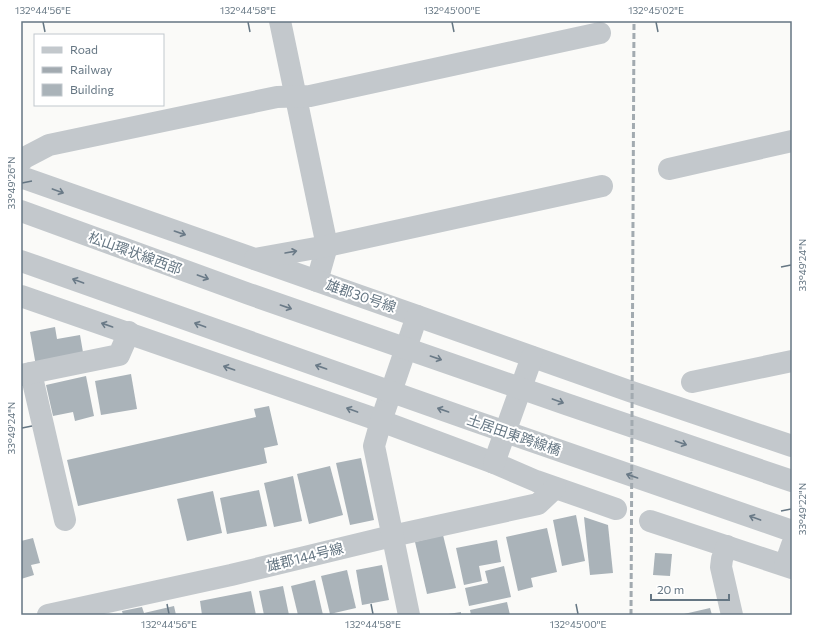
<svg xmlns="http://www.w3.org/2000/svg" width="813" height="636" viewBox="0 0 813 636" font-family="Commissioner,'Noto Sans JP',sans-serif">
<style>
.building{fill:#aab3b9}
.lines{fill:none;stroke-linecap:round;stroke-linejoin:round}
.minor{stroke:#c3c8cc;stroke-width:22}
.tertiary{stroke:#c3c8cc;stroke-width:22}
.rail{stroke:#a2aab0;stroke-width:3;stroke-dasharray:6 3;stroke-linecap:butt}
.oneway{stroke:#6a7a87}
.ticks{fill:none;stroke:#657683;stroke-width:1.5}
.labels{text-anchor:middle;stroke-width:4;stroke-linejoin:round;paint-order:stroke}
.street-label{font-size:14px;fill:#657683;stroke:#fff}
.neatline{fill:none;stroke:#657683;stroke-width:1.5}
.ticks-label{font-size:10px;text-anchor:middle;fill:#657683}
</style>
<rect width="100%" height="100%" fill="#fafaf8"/>
<g class="building">
<polygon points="55,327 57,339 80,335 84,358 36,366 30,332"/>
<polygon points="131,374 137,409 101,415 95,381"/>
<polygon points="86,376 94,416 75,421 73,412 53,416 46,385"/>
<polygon points="269,406 278,445 264,448 267,463 78,506 67,460 256,417 254,409"/>
<polygon points="361,458 374,520 350,525 336,463"/>
<polygon points="330,466 343,515 309,524 297,474"/>
<polygon points="293,476 302,521 274,527 264,483"/>
<polygon points="259,490 267,526 227,534 220,498"/>
<polygon points="213,491 222,533 187,541 177,499"/>
<polygon points="576,515 585,561 562,566 553,520"/>
<polygon points="584,517 608,525 613,573 590,575"/>
<polygon points="547,528 557,572 531,578 533,587 518,591 506,537"/>
<polygon points="443,535 456,588 427,594 415,542"/>
<polygon points="33,538 40,563 31,565 34,575 21,579 21,541"/>
<polygon points="497,540 501,562 479,566 482,581 464,585 456,548"/>
<polygon points="655,553 672,554 670,576 653,575"/>
<polygon points="382,565 389,600 362,605 356,570"/>
<polygon points="504,566 511,597 469,606 465,588 488,583 485,571"/>
<polygon points="347,570 356,608 330,614 321,576"/>
<polygon points="315,580 323,615 298,615 291,586"/>
<polygon points="283,586 289,615 264,615 259,591"/>
<polygon points="251,591 256,615 202,615 200,601"/>
<polygon points="507,602 510,615 471,615 470,610"/>
<polygon points="174,606 176,615 123,615 122,611 142,607 144,613"/>
<polygon points="710,608 712,615 684,615 684,614"/>
<polygon points="461,612 461,615 448,615 448,614"/>
</g>
<g class="lines">
<g class="minor">
<polyline points="280,21 327,246 317,281"/>
<polyline points="21,161 26,157 49,145 277,97 310,96 600,33"/>
<polyline points="669,169 792,141"/>
<polyline points="21,177 417,316 632,392 792,446"/>
<polyline points="255,259 327,246 602,186"/>
<polyline points="21,296 381,421 494,463 536,481 616,509"/>
<polyline points="31,373 65,520"/>
<polyline points="21,375 119,355 129,332"/>
<polyline points="692,382 792,361"/>
<polyline points="494,463 532,357"/>
<polyline points="650,521 792,568"/>
<polyline points="727,546 722,559 721,567 732,615"/>
<polyline points="785,565 792,545"/>
<polyline points="48,615 231,575 392,536 538,504 555,488"/>
<polyline points="409,615 374,446 381,421 417,316"/>
</g>
<g class="tertiary">
<polyline points="21,211 249,294 566,404 792,481"/>
<polyline points="21,261 474,421 792,531"/>
</g>
<polyline class="rail" points="631,615 634,21"/>
</g>
<defs><path id="oneway-shaft" d="M-6 0H5M1.5-3L5.5 0L1.5 3" fill="none" stroke-width="1.6" stroke-linecap="round" stroke-linejoin="round"/></defs>
<g class="oneway">
<use href="#oneway-shaft" transform="translate(58 191) rotate(20)"/>
<use href="#oneway-shaft" transform="translate(180 233) rotate(19)"/>
<use href="#oneway-shaft" transform="translate(291 252) rotate(-10)"/>
<use href="#oneway-shaft" transform="translate(203 277) rotate(20)"/>
<use href="#oneway-shaft" transform="translate(78 281) rotate(-160)"/>
<use href="#oneway-shaft" transform="translate(286 307) rotate(19)"/>
<use href="#oneway-shaft" transform="translate(107 325) rotate(-161)"/>
<use href="#oneway-shaft" transform="translate(200 325) rotate(-160)"/>
<use href="#oneway-shaft" transform="translate(436 358) rotate(19)"/>
<use href="#oneway-shaft" transform="translate(321 367) rotate(-161)"/>
<use href="#oneway-shaft" transform="translate(229 368) rotate(-161)"/>
<use href="#oneway-shaft" transform="translate(558 401) rotate(20)"/>
<use href="#oneway-shaft" transform="translate(352 410) rotate(-160)"/>
<use href="#oneway-shaft" transform="translate(443 410) rotate(-161)"/>
<use href="#oneway-shaft" transform="translate(681 443) rotate(19)"/>
<use href="#oneway-shaft" transform="translate(632 476) rotate(-161)"/>
<use href="#oneway-shaft" transform="translate(755 518) rotate(-160)"/>
</g>
<path class="ticks" d="M43,22L45,32M248,22L250,32M452,22L454,32M656,22L658,32M22,183L32,181M781,267L791,265M22,428L32,426M781,511L791,509M167,604L169,614M371,604L373,614M576,604L578,614"/>
<g class="labels">
<g class="street-label">
<text transform="translate(135 253) rotate(20)" y="5">松山環状線西部</text>
<text transform="translate(361 296) rotate(19)" y="5">雄郡30号線</text>
<text transform="translate(514 435) rotate(19)" y="5">土居田東跨線橋</text>
<text transform="translate(305 557) rotate(-14)" y="5">雄郡144号線</text>
</g>
</g>
<rect width="813" height="636" fill="none" stroke="#ffffff" stroke-width="44"/>
<rect x="34" y="34" width="130" height="72" fill="#ffffff" stroke="#c1c8cd"/>
<rect x="42" y="47" width="20" height="6" fill="#c3c8cc" stroke="#c1c8cd"/>
<text x="70" y="54" font-size="12" fill="#657683">Road</text>
<rect x="42" y="67" width="20" height="6" fill="#a2aab0" stroke="#c1c8cd"/>
<text x="70" y="74" font-size="12" fill="#657683">Railway</text>
<rect x="42" y="84" width="20" height="12" fill="#aab3b9" stroke="#c1c8cd"/>
<text x="70" y="94" font-size="12" fill="#657683">Building</text>
<path d="M651 594v6h78v-6" fill="none" stroke="#657683" stroke-width="2"/>
<text x="657" y="594" font-size="12" fill="#657683" stroke="#ffffff" stroke-width="3" paint-order="stroke">20 m</text>
<rect x="22" y="22" width="769" height="592" class="neatline"/>
<g class="ticks-label">
<text x="43" y="14">132°44'56"E</text>
<text x="248" y="14">132°44'58"E</text>
<text x="452" y="14">132°45'00"E</text>
<text x="656" y="14">132°45'02"E</text>
<text transform="translate(11 183) rotate(-90)" y="4">33°49'26"N</text>
<text transform="translate(802 265) rotate(-90)" y="4">33°49'24"N</text>
<text transform="translate(11 428) rotate(-90)" y="4">33°49'24"N</text>
<text transform="translate(802 509) rotate(-90)" y="4">33°49'22"N</text>
<text x="169" y="628">132°44'56"E</text>
<text x="373" y="628">132°44'58"E</text>
<text x="578" y="628">132°45'00"E</text>
</g>
</svg>
